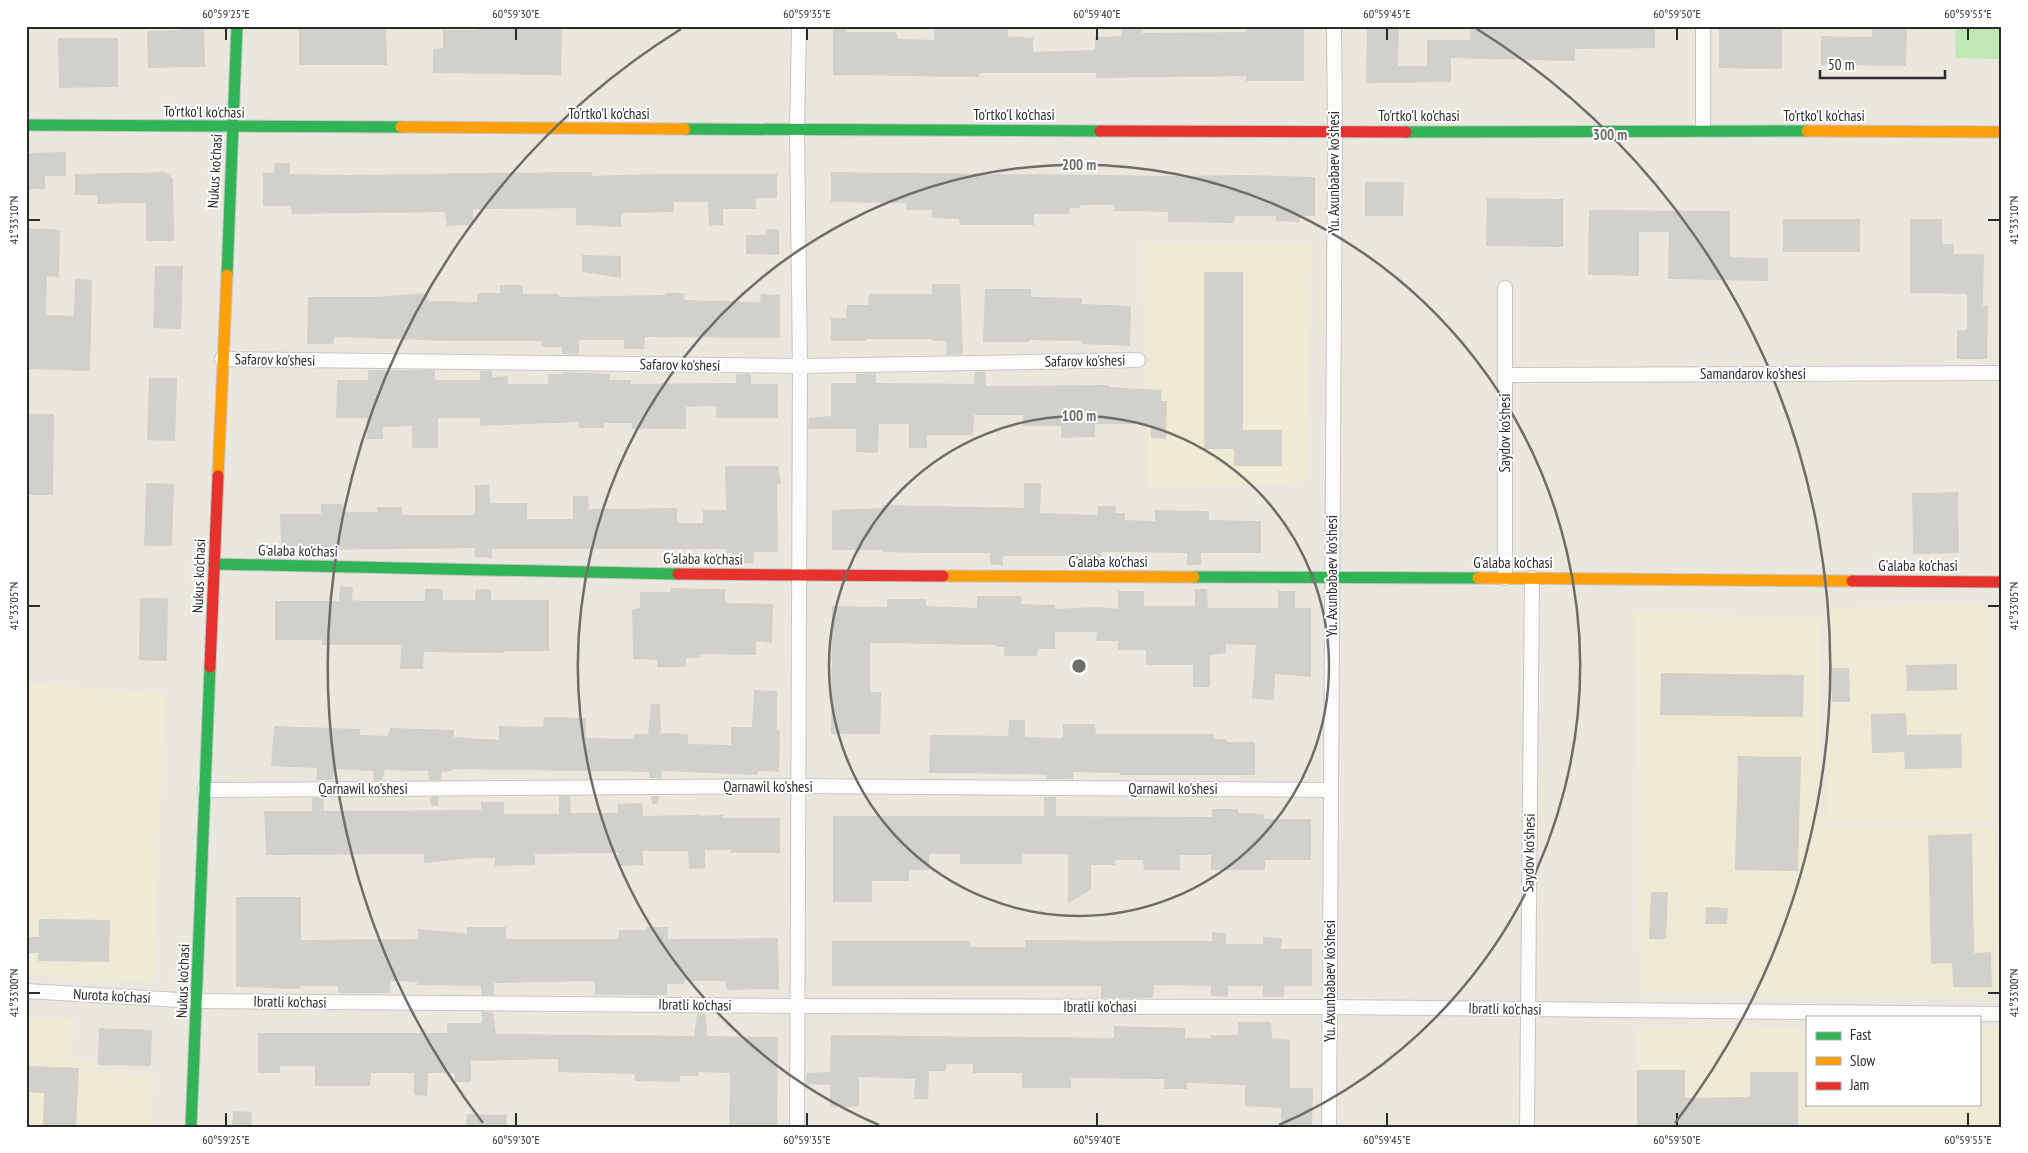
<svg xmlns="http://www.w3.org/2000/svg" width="2028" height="1153" viewBox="0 0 2028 1153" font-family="'PT Sans Narrow',sans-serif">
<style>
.education{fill:#eeead3}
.green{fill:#c0e9b5}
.building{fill:#d2d0ca}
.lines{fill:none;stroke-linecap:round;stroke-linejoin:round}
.street-casing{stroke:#c7c5c5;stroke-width:16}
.fast-casing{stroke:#c7c5c5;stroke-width:13}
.slow-casing{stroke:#c7c5c5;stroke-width:13}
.jam-casing{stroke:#c7c5c5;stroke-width:13}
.street{stroke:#fcfbfa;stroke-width:14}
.fast{stroke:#30b455;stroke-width:11}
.slow{stroke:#ff9f0a;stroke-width:11}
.jam{stroke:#e5322d;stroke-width:11}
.ticks{fill:none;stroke:#2b2b2b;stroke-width:2}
.ring{fill:none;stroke:#6e6d6a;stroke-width:2.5}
.labels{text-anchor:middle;stroke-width:4;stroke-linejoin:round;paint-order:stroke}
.street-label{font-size:15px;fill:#2b2b2b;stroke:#fff}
.centre{fill:#6e6d6a;stroke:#fff;stroke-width:2.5}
.ring-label{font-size:15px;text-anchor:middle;font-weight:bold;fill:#6e6d6a;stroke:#fff;stroke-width:4;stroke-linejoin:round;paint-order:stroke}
.neatline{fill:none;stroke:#2b2b2b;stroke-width:2}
.ticks-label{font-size:12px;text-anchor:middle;fill:#2b2b2b}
</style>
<rect width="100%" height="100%" fill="#eae7df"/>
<g class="education">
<polygon points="1142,242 1312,242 1305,483 1148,489"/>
<polygon points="1991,605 1992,822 1827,822 1827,608"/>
<polygon points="1635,613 1820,617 1820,826 1995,826 2000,994 1640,993"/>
<polygon points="26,683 165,694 153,981 26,976"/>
<polygon points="26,1017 73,1020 72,1062 97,1063 97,1071 153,1075 152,1127 26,1127"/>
<polygon points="1979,1026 1998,1026 1997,1127 1798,1127 1750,1097 1685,1098 1684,1070 1637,1070 1637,1030 1807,1028 1807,1104 1979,1104"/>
</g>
<polygon class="green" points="1956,26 2002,26 2002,59 1955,58"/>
<g class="building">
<polygon points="181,26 204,26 205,67 148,68 147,31 181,30"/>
<polygon points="386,26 387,65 299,65 299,27"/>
<polygon points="478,26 562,26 561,75 433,73 433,49 443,48 443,30 478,30"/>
<polygon points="833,26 846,26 846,32 896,32 898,39 934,40 934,26 1008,29 1008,36 1033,38 1033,52 1095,50 1095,37 1122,36 1122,26 1142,26 1142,33 1246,32 1246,26 1304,26 1304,81 1246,81 1246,76 1096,78 1096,73 979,73 979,77 833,75"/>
<polygon points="1471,26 1655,26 1655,48 1575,49 1575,61 1451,58 1451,82 1366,83 1367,27 1399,27 1398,66 1427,66 1427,40 1470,40"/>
<polygon points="1719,26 1782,26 1782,69 1719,68"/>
<polygon points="1872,26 1907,26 1906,66 1821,65 1821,36 1872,37"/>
<polygon points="58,38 118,38 118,87 59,88"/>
<polygon points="66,152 66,176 45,176 45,189 28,189 26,153"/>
<polygon points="275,163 290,163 290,174 348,175 572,172 592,172 592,176 651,174 777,174 777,198 756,198 756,209 723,209 723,225 709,226 708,202 674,202 674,212 621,213 621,227 576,225 576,208 473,209 473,225 447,226 445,212 292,214 291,206 263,206 263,173 274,173"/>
<polygon points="166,172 173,179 174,241 146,241 146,203 97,204 97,195 75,195 75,174"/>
<polygon points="831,172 1180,176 1246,175 1315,177 1315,216 1301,216 1299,222 1276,221 1276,216 1235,216 1234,223 1168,222 1168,212 1114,211 1114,205 1081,205 1080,208 1070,208 1069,214 1034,214 1034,225 960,225 959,219 932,218 932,210 907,210 906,203 831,202"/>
<polygon points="1365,182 1404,182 1403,216 1365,216"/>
<polygon points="1487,198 1563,199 1563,247 1486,246"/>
<polygon points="1589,210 1730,211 1730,257 1768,258 1768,281 1668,279 1669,232 1639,232 1639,276 1588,275"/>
<rect x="1783" y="219" width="77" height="33"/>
<polygon points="1910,219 1942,219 1942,244 1954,244 1954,254 1984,254 1983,306 1988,306 1987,359 1957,359 1957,330 1967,330 1967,294 1910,293"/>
<polygon points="26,228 60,230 59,277 47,276 46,315 74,316 75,279 92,280 90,371 26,369"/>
<polygon points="767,229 779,230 779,255 746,254 746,235 765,235"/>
<polygon points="582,255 621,256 621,278 582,272"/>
<polygon points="155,266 183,266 181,329 153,328"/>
<polygon points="1204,272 1243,272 1243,430 1282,430 1282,466 1234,466 1234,449 1204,449"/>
<polygon points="932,284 960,284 963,354 946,355 947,341 932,341 932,339 866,339 866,341 831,341 831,318 846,318 847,305 868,305 869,294 932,294"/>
<polygon points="500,285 523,285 523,294 559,294 559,297 665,295 665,293 684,293 685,300 760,302 761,294 780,295 780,338 645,337 644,349 624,349 624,340 579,340 579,355 562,354 562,347 542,347 541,341 451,341 334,337 334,344 307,344 308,297 375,297 428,293 428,301 477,302 477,293 500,293"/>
<polygon points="985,289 1031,289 1031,297 1082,298 1082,304 1131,306 1130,346 1082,344 1082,341 1030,340 1030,342 983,342"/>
<polygon points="368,370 435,370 435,380 480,380 480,371 492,371 492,377 508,376 508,384 548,384 548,374 563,374 563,372 610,374 610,380 631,380 631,384 736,383 736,374 751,374 751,384 778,384 778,418 716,418 716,406 686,407 686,429 632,429 632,423 605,423 604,428 579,428 579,422 480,426 480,418 438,418 438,448 412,448 412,426 383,427 383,439 367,439 367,418 336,418 337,380 368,380"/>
<polygon points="985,371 986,386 1109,385 1109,387 1161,390 1161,401 1167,401 1166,439 1151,438 1151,424 1095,424 1095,437 1061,438 1061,426 1023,426 1023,415 974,415 973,435 927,435 927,448 909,448 909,424 879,424 878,453 856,452 856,429 808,429 809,418 831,416 831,383 856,383 856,374 876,373 876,383 974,384 975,372"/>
<polygon points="149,378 177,378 175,441 147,440"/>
<polygon points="26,414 54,414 53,495 26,495"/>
<polygon points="725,466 778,466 781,483 777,484 778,552 754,552 753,563 732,563 732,553 726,553 726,549 492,549 492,558 475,557 475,548 322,550 322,546 281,546 280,514 321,514 321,504 343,504 343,512 377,512 377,507 402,507 402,515 475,515 475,485 489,485 490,503 527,503 527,519 573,519 573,496 588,496 589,509 677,508 677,523 703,523 703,510 726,510"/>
<polygon points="146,483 174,484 172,546 144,546"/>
<polygon points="1024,483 1041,483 1040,513 1097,515 1098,506 1115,506 1116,513 1125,513 1125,520 1155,521 1155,510 1209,511 1209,520 1261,521 1261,553 1201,553 1201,565 1187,565 1187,553 1126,552 1102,552 1100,565 1089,565 1089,556 1003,556 1003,565 990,564 990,553 925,553 883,552 883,550 832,550 832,510 883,508 883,505 1024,508"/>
<polygon points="1958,492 1959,553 1913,554 1912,493"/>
<polygon points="340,586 353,587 352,600 365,601 425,601 425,589 442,589 443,600 475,600 476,589 491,590 491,600 549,600 549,651 504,651 504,653 424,652 423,669 400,669 401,645 322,645 322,640 275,640 275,601 339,601"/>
<polygon points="671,588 725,589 725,603 773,604 772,643 756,641 756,655 700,654 700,658 686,658 686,667 657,667 657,660 633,659 632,609 640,608 640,592 670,592"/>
<polygon points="1195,589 1207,589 1208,608 1278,608 1278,591 1295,591 1295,608 1311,608 1311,677 1275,674 1274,700 1252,699 1256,645 1226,644 1226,653 1210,655 1210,687 1193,687 1193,665 1146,665 1146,650 1118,650 1118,641 1096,641 1097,632 1055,632 1055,649 1038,649 1037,656 1004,656 1004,647 996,647 996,645 870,643 870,692 881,692 880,734 831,734 832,606 887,607 887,599 926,599 926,606 977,608 977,596 1021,596 1021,604 1055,605 1055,609 1098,607 1118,609 1118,591 1144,591 1144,606 1195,606"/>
<polygon points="140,598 168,598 167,661 139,660"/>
<polygon points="1957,664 1957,690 1907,691 1906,665"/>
<polygon points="1831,668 1849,668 1850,702 1832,702"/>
<polygon points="1661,673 1804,675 1803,717 1660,715"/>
<polygon points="754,690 777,691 777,730 780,730 779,772 758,771 757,775 662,771 661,778 649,778 649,772 452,769 452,771 442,772 441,780 429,780 428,771 385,770 382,780 374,780 373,771 335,769 333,780 316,780 317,768 271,766 274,726 360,729 360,735 388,736 390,728 454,730 454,737 499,740 499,726 543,727 544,717 586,718 586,738 633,739 634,734 648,734 651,704 660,704 661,733 688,734 688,744 731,745 731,727 752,727"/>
<polygon points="1906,713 1907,735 1961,734 1962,768 1905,769 1904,752 1872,753 1871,714"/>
<polygon points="1009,720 1025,720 1025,737 1063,738 1063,724 1095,724 1096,734 1213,734 1213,739 1226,739 1227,742 1255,742 1255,775 1120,775 1120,773 1073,772 1073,779 1047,779 1047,775 1024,774 929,773 930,735 1008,736"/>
<polygon points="1738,756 1801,757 1798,871 1735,870"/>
<polygon points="559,796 570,796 571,813 618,813 618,804 642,803 643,816 699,815 699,816 723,815 723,818 780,818 780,853 731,853 731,850 705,850 705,868 689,869 688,851 643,851 643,865 619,866 618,853 535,854 535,865 495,866 495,858 472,858 424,863 424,854 266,855 264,811 312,811 312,798 323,798 324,811 481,810 481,802 504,802 504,814 559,814"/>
<polygon points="651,796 659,796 658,804 652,804"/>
<polygon points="430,797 439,797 438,806 431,806"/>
<polygon points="1044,797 1056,797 1056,816 1212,817 1212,809 1238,809 1238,813 1264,814 1264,819 1311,819 1311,860 1265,860 1265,870 1211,870 1211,855 1180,855 1180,870 1144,870 1143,860 1115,860 1115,865 1091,865 1091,890 1068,903 1068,854 1023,854 1022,864 960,864 960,854 929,854 929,870 909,870 909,881 872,881 872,902 833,902 833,816 1044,816"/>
<polygon points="1972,834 1974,953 1991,952 1992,987 1953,987 1952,963 1931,964 1928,835"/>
<polygon points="1651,892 1668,892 1666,939 1649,939"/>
<polygon points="236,897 301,897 301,940 418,939 418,929 467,933 467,927 506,927 506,939 619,939 619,930 646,930 647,927 668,927 668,939 778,938 779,989 727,990 725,981 684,981 684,984 667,984 667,995 595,995 595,981 494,983 494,995 481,995 481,986 417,985 417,982 391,981 390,993 338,993 338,986 300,986 300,989 236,987"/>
<polygon points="1706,907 1728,908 1727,924 1705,924"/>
<polygon points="39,919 110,920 109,962 38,961 38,953 26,953 26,937 39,937"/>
<polygon points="1212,932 1226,933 1226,944 1263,944 1263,937 1282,938 1281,949 1312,949 1312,986 1285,986 1284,997 1263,997 1263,986 1228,986 1228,997 1211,996 1211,986 1154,985 1153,998 1101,998 1101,986 832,986 832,941 970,941 970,947 1025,947 1025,940 1212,941"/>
<polygon points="482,1012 493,1012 496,1034 694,1036 697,1014 706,1014 707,1036 778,1037 777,1127 729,1127 730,1073 699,1072 698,1076 680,1076 680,1082 635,1081 634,1074 558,1072 558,1059 471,1061 471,1082 455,1082 455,1073 428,1073 427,1096 414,1095 414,1073 371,1073 370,1086 315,1086 315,1066 280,1066 280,1073 258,1073 258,1033 447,1033 447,1023 482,1023"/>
<polygon points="1238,1022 1271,1022 1272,1038 1290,1040 1290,1088 1313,1088 1312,1127 1281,1127 1281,1108 1245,1106 1245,1085 1187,1083 1187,1089 1164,1089 1164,1079 1071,1078 1071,1088 1022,1088 1022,1073 973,1073 973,1064 946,1064 946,1071 929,1071 928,1099 914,1099 915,1079 859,1077 859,1107 830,1107 830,1085 806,1084 806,1073 830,1072 831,1035 1114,1038 1114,1026 1185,1028 1185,1038 1211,1038 1211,1035 1238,1035"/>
<polygon points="99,1028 152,1030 151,1066 98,1065"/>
<polygon points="26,1066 79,1068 76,1127 43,1127 44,1093 26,1092"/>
<polygon points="1637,1070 1685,1070 1685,1098 1750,1097 1750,1072 1798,1072 1798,1127 1637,1127"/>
<polygon points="233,1111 252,1112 251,1127 232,1127"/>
<polygon points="467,1114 507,1115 507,1127 466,1127"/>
</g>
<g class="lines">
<defs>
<g id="street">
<polyline points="1703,130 1703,26"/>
<polyline points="1505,288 1505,578"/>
<polyline points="222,359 800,366 1138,360"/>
<polyline points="1505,375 2002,373"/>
<polyline points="205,790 798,786 1331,790"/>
<polyline points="26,991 197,1001 798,1006 1330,1007 2002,1014"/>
<polyline points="797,1127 800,366 797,129 799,26"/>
<polyline points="1329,1127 1335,132 1334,26"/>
<polyline points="1527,1127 1532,578"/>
</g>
<g id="fast">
<polyline points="26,125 401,127"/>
<polyline points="685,129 1100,131"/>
<polyline points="1406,132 1807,131"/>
<polyline points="227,275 237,26"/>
<polyline points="214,564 678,574"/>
<polyline points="1194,577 1478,578"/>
<polyline points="191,1127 210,667"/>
</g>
<g id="slow">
<polyline points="401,127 685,129"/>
<polyline points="1807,131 2002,132"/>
<polyline points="218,476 227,275"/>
<polyline points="943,576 1194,577"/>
<polyline points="1478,578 1852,581"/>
</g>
<g id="jam">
<polyline points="1100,131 1406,132"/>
<polyline points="678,574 943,576"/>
<polyline points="1852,581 2002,582"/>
<polyline points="210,667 218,476"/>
</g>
</defs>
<use href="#street" class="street-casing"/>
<use href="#fast" class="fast-casing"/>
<use href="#slow" class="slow-casing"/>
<use href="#jam" class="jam-casing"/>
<use href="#street" class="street"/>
<use href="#fast" class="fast"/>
<use href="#slow" class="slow"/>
<use href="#jam" class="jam"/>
</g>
<path class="ticks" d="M226,28V40M516,28V40M807,28V40M1097,28V40M1387,28V40M1677,28V40M1968,28V40M28,220H40M1988,220H2000M28,606H40M1988,606H2000M28,993H40M1988,993H2000M226,1113V1126M516,1113V1126M807,1113V1126M1097,1113V1126M1387,1113V1126M1677,1113V1126M1968,1113V1126"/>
<g class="ring">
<circle cx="1079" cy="666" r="250"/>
<path d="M879 1125A501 501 0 1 1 1279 1125"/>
<path d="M483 1123A751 751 0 0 1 681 29M1477 29A751 751 0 0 1 1675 1123"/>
</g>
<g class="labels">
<g class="street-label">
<text transform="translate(204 112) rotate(1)" y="5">To'rtko'l ko'chasi</text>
<text x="609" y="119">To'rtko'l ko'chasi</text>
<text x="1014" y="120">To'rtko'l ko'chasi</text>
<text x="1419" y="121">To'rtko'l ko'chasi</text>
<text x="1824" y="121">To'rtko'l ko'chasi</text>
<text transform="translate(215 171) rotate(-87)" y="5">Nukus ko'chasi</text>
<text transform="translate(1334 172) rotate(-90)" y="5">Yu. Axunbabaev ko'shesi</text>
<text transform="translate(275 360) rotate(1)" y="5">Safarov ko'shesi</text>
<text transform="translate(1085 361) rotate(-1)" y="5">Safarov ko'shesi</text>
<text transform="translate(680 365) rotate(1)" y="5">Safarov ko'shesi</text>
<text x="1753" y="379">Samandarov ko'shesi</text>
<text transform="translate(1505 433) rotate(-90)" y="5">Saydov ko'shesi</text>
<text transform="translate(298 551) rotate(1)" y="5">G'alaba ko'chasi</text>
<text transform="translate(703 559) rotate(1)" y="5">G'alaba ko'chasi</text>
<text x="1108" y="567">G'alaba ko'chasi</text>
<text x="1513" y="568">G'alaba ko'chasi</text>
<text x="1918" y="571">G'alaba ko'chasi</text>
<text transform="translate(199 576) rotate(-88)" y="5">Nukus ko'chasi</text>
<text transform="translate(1332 576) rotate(-90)" y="5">Yu. Axunbabaev ko'shesi</text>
<text x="768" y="792">Qarnawil ko'shesi</text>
<text x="363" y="794">Qarnawil ko'shesi</text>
<text x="1173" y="794">Qarnawil ko'shesi</text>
<text transform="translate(1529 853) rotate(-89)" y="5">Saydov ko'shesi</text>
<text transform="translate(183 981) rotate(-88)" y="5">Nukus ko'chasi</text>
<text transform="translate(1330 981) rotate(-90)" y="5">Yu. Axunbabaev ko'shesi</text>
<text transform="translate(112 996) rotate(3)" y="5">Nurota ko'chasi</text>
<text transform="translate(290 1002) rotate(1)" y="5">Ibratli ko'chasi</text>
<text transform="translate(695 1005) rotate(1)" y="5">Ibratli ko'chasi</text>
<text x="1100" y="1012">Ibratli ko'chasi</text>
<text transform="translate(1505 1009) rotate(1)" y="5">Ibratli ko'chasi</text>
</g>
</g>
<circle cx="1079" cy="666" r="8" class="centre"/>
<g class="ring-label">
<text x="1610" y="140">300 m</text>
<text x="1079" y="170">200 m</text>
<text x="1079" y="421">100 m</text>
</g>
<rect width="2028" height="1153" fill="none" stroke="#ffffff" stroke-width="55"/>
<rect x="1806" y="1016" width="175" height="90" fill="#ffffff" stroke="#aaaaaa"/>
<rect x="1816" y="1032" width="25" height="8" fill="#30b455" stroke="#aaaaaa"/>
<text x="1850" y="1040" font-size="15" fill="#2b2b2b">Fast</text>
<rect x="1816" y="1057" width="25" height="8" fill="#ff9f0a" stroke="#aaaaaa"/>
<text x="1850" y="1066" font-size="15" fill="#2b2b2b">Slow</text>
<rect x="1816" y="1082" width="25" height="8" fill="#e5322d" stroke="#aaaaaa"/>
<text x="1850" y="1090" font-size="15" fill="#2b2b2b">Jam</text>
<path d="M1820 70v8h125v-8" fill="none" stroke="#2b2b2b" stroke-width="2.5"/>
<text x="1828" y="70" font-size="15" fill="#2b2b2b" stroke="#ffffff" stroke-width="4" paint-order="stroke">50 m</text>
<rect x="28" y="28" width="1972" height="1098" class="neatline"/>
<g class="ticks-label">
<text x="226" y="18">60°59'25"E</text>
<text x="516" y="18">60°59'30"E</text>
<text x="807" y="18">60°59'35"E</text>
<text x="1097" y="18">60°59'40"E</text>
<text x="1387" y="18">60°59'45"E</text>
<text x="1677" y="18">60°59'50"E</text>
<text x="1968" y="18">60°59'55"E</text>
<text transform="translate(14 220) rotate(-90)" y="4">41°33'10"N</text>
<text transform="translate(2014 220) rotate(-90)" y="4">41°33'10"N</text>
<text transform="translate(14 606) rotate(-90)" y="4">41°33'05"N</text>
<text transform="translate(2014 606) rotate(-90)" y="4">41°33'05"N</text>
<text transform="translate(14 993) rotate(-90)" y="4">41°33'00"N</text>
<text transform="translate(2014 993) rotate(-90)" y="4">41°33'00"N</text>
<text x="226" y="1144">60°59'25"E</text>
<text x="516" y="1144">60°59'30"E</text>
<text x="807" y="1144">60°59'35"E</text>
<text x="1097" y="1144">60°59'40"E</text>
<text x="1387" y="1144">60°59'45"E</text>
<text x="1677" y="1144">60°59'50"E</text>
<text x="1968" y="1144">60°59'55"E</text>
</g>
</svg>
